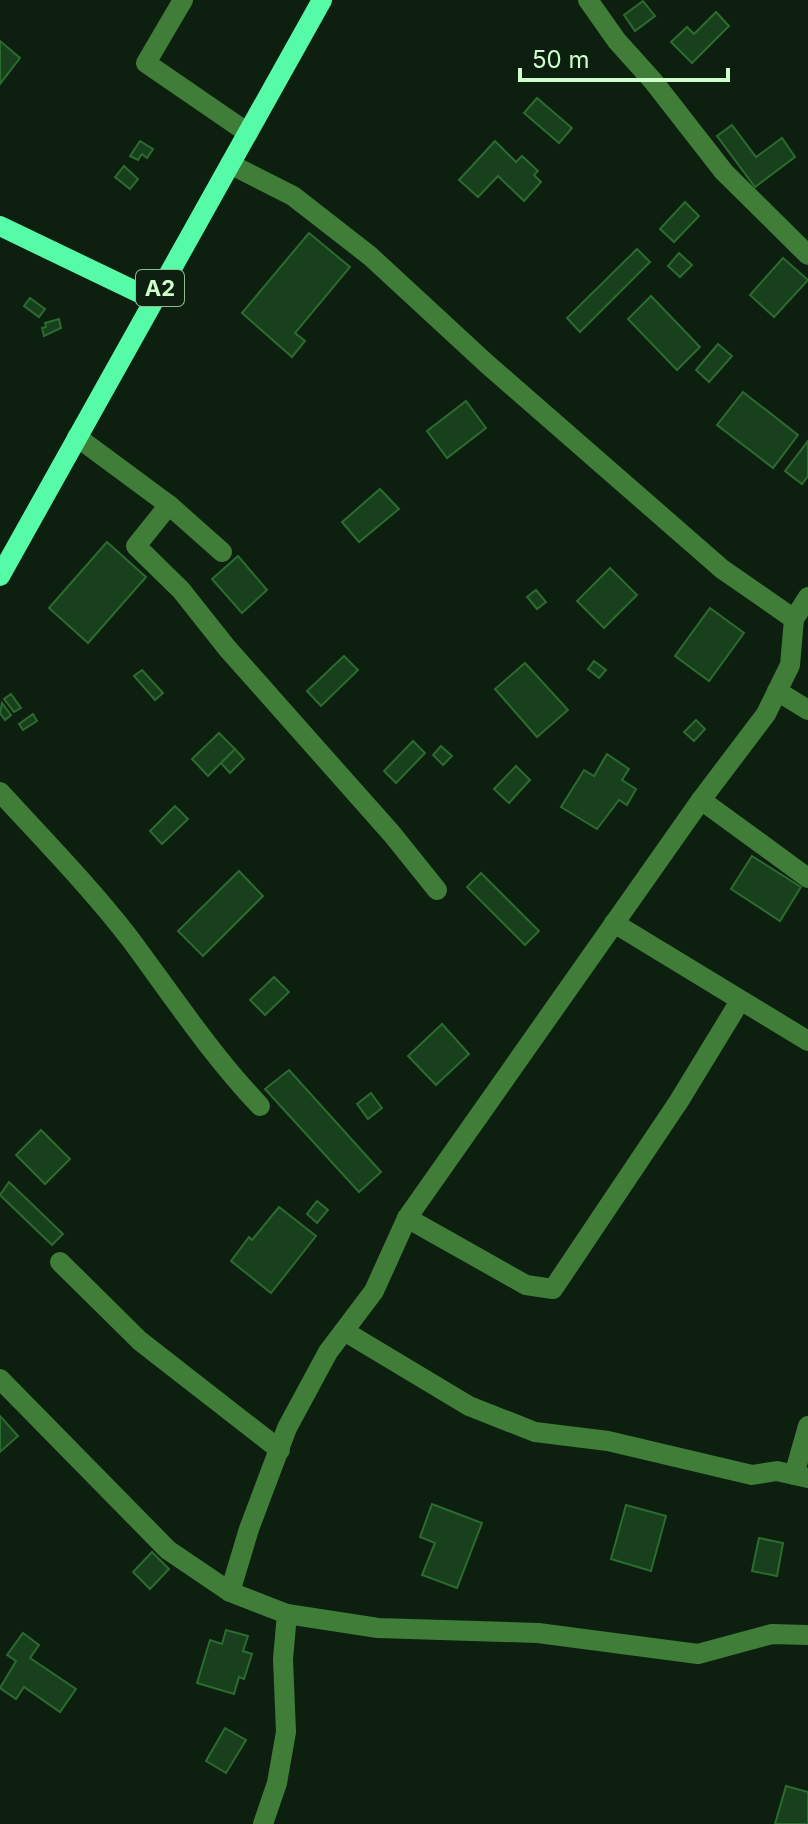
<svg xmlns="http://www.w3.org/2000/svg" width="808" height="1824" viewBox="0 0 808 1824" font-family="Inter,sans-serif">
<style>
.building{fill:#19401c;stroke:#2c6b30;stroke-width:2}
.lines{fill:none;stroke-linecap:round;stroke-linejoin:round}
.minor{stroke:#3f7d39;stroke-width:20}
.major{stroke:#56fba7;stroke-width:20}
.labels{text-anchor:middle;stroke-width:6;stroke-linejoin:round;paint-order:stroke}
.shield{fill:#0d1f0e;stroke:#93bb93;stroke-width:2}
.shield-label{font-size:22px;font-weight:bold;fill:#cdfecc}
</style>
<rect width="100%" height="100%" fill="#0d1f0e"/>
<g class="building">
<polygon points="643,1 655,16 635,31 624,15"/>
<polygon points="716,12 729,26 692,63 671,42 687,27 694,34"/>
<polygon points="0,41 20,58 0,84"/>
<polygon points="537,98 572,128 559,143 524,113"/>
<polygon points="732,125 756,157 782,138 795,157 755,187 717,136"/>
<polygon points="140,141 153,149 147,158 142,154 138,160 130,156"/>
<polygon points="495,141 516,162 522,156 538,171 534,175 541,182 524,201 498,176 478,197 459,180"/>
<polygon points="124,166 138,179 130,189 115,177"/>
<polygon points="685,202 699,216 674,242 660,229"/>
<polygon points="309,233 350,267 295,333 305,341 292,357 242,313"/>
<polygon points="637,249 650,262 580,332 567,318"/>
<polygon points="679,253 692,265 680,277 668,266"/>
<polygon points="783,258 808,280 774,317 750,295"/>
<polygon points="651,296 700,347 677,370 628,319"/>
<polygon points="30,298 45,309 39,317 24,306"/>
<polygon points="59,319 61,328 44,336 42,328 46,327 45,323"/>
<polygon points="718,344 732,356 709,382 696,370"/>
<polygon points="743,392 798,435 773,468 717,425"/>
<polygon points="466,401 486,428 447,458 427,431"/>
<polygon points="808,441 808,476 802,484 785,471"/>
<polygon points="380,489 399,509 359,542 342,522"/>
<polygon points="107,542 146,577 88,643 49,608"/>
<polygon points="238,556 267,590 242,613 212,579"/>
<polygon points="610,568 637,595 604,628 577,601"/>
<polygon points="536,590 546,602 537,609 527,597"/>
<polygon points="710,608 744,633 709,681 675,656"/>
<polygon points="344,656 358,670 321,706 307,691"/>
<polygon points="594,661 606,670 599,678 588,669"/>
<polygon points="525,663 568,710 537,737 495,689"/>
<polygon points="142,670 163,693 155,700 134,676"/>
<polygon points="11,694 21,708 14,712 4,699"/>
<polygon points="2,703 11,715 5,720 0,713"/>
<polygon points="33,714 37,721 23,730 19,724"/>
<polygon points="696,720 705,729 694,741 684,732"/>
<polygon points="219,733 235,749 208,776 192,759"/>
<polygon points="413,741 425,753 396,783 384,771"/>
<polygon points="441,746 452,756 443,765 433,755"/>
<polygon points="235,749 244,759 230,773 221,763"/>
<polygon points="607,754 629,769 622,780 636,789 627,805 619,800 597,829 561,807 584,770 594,776"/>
<polygon points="516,766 530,780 509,803 494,789"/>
<polygon points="175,806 188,819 162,844 150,831"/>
<polygon points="752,856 801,887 780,921 731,889"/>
<polygon points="239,871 263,896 203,956 178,931"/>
<polygon points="481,873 539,931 525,945 467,887"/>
<polygon points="274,977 289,992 265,1015 250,1000"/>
<polygon points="442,1024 469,1054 436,1085 408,1056"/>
<polygon points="289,1070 381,1172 359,1192 265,1089"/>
<polygon points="371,1093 382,1108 368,1119 357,1104"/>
<polygon points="41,1130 70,1159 45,1184 16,1155"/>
<polygon points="9,1182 63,1234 52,1245 0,1195"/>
<polygon points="317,1201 328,1210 317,1223 307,1214"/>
<polygon points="279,1207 316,1236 271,1293 231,1261 249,1237 252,1240"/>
<polygon points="0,1416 18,1436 0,1452"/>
<polygon points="432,1504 482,1523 457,1588 422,1575 435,1543 420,1537"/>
<polygon points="626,1505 666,1516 651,1571 611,1559"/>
<polygon points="759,1538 783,1543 777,1576 752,1571"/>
<polygon points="152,1552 169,1569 150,1589 133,1572"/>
<polygon points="226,1630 248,1636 243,1651 252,1654 244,1679 239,1677 234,1694 197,1683 210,1640 222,1644"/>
<polygon points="23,1633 39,1645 30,1658 76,1689 60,1712 24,1687 16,1699 0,1688 16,1661 7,1655"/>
<polygon points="225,1728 246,1740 226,1773 206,1761"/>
<polygon points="786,1786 808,1792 808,1824 775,1824"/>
</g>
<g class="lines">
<g class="minor">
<polyline points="183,0 146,63 248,133"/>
<polyline points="588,0 617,41 653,81 724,172 808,255"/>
<polyline points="230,164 293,196 370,256 487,364 722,569 794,619"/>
<polyline points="77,437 169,505 136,546 181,590 227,648 392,834 437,890"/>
<polyline points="169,505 222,552"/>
<polyline points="777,691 808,710"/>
<path d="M0,792C44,840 91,888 131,940C173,997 211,1054 260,1106"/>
<polyline points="701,800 808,878"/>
<polyline points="614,923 808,1041"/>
<polyline points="407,1218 526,1285 553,1289 679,1101 740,1001"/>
<polyline points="60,1262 140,1341 280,1450"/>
<polyline points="344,1331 469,1406 535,1432 608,1441 752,1475 777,1471 808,1478"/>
<polyline points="0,1379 168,1550 230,1592 287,1614 378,1628 538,1633 698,1654 772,1634 808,1635"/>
<polyline points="794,1475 808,1426"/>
<polyline points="230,1592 249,1529 287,1428 328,1352 374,1291 407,1218 701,800 766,714 790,665 794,619 808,597"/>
<polyline points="263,1824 277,1783 286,1732 283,1659 287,1614"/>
</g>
<g class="major">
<polyline points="0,226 154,300"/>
<polyline points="0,576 322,0"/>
</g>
</g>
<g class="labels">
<rect class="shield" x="136" y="270" width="48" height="36" rx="6"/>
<g class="shield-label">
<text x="160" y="296">A2</text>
</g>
</g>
<path d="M520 68v12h208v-12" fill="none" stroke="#cdfecc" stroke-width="4"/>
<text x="532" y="68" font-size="24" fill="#cdfecc" stroke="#0d1f0e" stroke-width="6" paint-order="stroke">50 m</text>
</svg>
